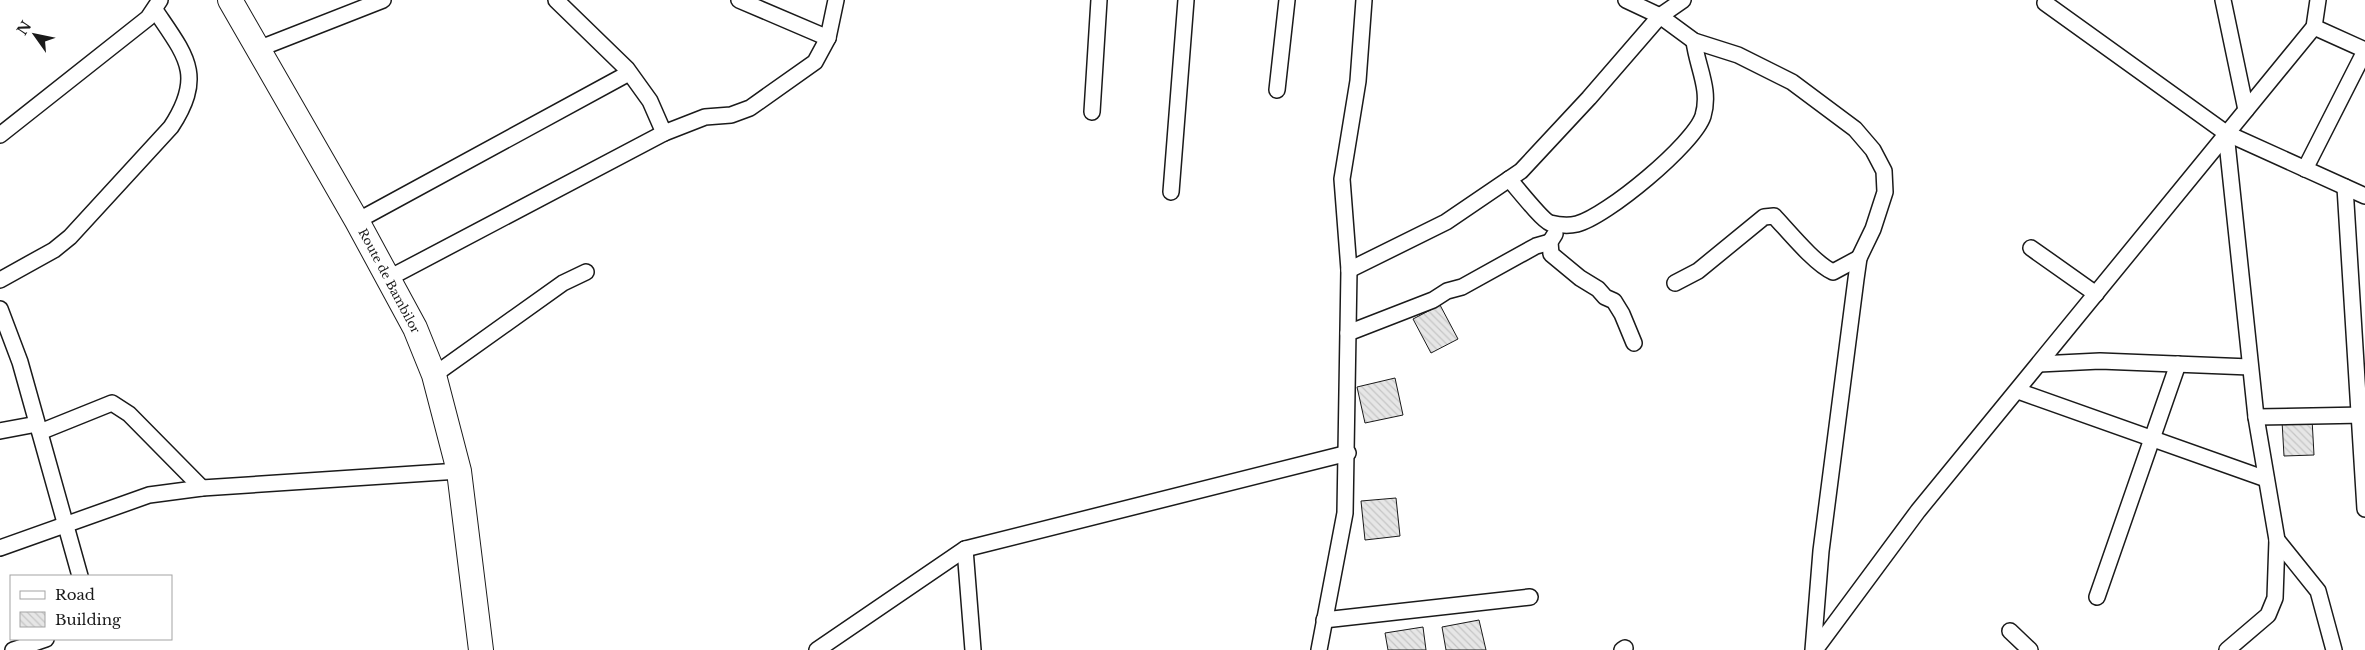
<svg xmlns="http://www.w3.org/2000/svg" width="2365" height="650" viewBox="0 0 2365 650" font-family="'Libre Baskerville',serif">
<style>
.building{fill:url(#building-back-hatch);stroke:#1a1a1a}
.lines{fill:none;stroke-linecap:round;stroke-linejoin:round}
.street-casing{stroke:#1a1a1a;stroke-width:18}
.primary-casing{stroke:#1a1a1a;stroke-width:26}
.street{stroke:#fff;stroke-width:15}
.primary{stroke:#fff;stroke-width:24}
.labels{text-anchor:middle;stroke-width:4;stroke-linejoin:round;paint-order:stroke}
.street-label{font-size:12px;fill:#1a1a1a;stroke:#fff}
</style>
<defs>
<pattern id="building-back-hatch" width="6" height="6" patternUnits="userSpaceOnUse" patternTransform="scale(1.25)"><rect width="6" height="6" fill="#e6e6e6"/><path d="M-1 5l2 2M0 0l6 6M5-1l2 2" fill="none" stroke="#c5c5c5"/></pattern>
</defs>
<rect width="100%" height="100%" fill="#fff"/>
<g class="building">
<polygon points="1440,305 1458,339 1431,353 1413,319"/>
<polygon points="1395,378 1403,415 1365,423 1357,387"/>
<polygon points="2312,419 2314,455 2284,456 2282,421"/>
<polygon points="1396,498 1400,536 1365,540 1361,501"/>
<polygon points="1479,620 1486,650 1446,650 1442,627"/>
<polygon points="1423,627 1426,650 1388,650 1385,633"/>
</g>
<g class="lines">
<defs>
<g id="street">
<polyline points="556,0 627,69 650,101 664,133 705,117 731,115 750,108 815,62 828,38 836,0"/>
<polyline points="739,0 828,38"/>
<polyline points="1626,0 1660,16 1694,41 1738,55 1792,82 1855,129 1873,150 1884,171 1885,192 1873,229 1859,258 1856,279 1821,551 1813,650"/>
<polyline points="2223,0 2246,110"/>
<polyline points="2045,3 2226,133 2365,196"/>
<polyline points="2314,27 2365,50"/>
<polyline points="258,49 383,0"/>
<polyline points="1277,90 1287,0"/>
<polyline points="1092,112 1099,0"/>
<polyline points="2226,133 2256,417 2277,540 2318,591 2334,650"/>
<polyline points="0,135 148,18 160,0"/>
<polyline points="2305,169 2365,51"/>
<path d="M1509,179C1517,188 1542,220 1550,223C1558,225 1569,226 1577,224C1606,217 1694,144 1703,116C1711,89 1697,67 1694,41"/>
<polyline points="2345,187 2365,509"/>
<polyline points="1171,192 1186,0"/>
<polyline points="357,221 629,73"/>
<polyline points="1555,234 1550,242 1551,254 1580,278 1598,289 1605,297 1614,301 1622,314 1634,343"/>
<polyline points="2031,248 2096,294"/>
<polyline points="1349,270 1446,222 1521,171 1589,98 1660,16 1683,0"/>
<polyline points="389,278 664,133"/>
<path d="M0,280L54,250L70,237L171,127C205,75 186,56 155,10"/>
<path d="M1675,283L1698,271L1764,217L1774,216C1789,232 1815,264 1833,272L1859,258"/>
<polyline points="0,309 20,362 80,576"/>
<polyline points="1348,333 1433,300 1447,291 1462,287 1536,246 1550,242"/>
<polyline points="2039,364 2100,361 2250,367"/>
<polyline points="434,375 563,283 586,272"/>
<polyline points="2018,391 2266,479"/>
<polyline points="2256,417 2365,415"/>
<polyline points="0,431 37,424"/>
<polyline points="40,432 112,403 129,414 202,488"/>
<polyline points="0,548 149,495 202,488 459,471"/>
<polyline points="965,549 973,650"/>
<polyline points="2097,597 2178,364"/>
<polyline points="1324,620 1530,597"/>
<polyline points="2010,631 2030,650"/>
<polyline points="13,650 46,639"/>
<polyline points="817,650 965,549 1348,453"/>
<polyline points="1319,650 1345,513 1349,270 1342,179 1358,81 1364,0"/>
<polyline points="1622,650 1625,648"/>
<polyline points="1815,650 1918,511 2314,27 2318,0"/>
<polyline points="2227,650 2268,615 2275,598 2277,540"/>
</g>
<polyline id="primary" points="230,0 357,221 415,328 434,375 459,471 481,650"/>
</defs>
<use href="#street" class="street-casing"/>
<use href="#primary" class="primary-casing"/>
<use href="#street" class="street"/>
<use href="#primary" class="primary"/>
</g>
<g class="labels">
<g class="street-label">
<text transform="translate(389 281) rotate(62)" y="4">Route de Bambilor</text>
</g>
</g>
<rect x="10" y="575" width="162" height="65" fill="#ffffff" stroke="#a3a3a3"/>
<rect x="20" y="591" width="25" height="8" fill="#ffffff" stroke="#a3a3a3"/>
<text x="55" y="600" font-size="15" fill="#1a1a1a">Road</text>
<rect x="20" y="612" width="25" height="15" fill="url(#building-back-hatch)" stroke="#a3a3a3"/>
<text x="55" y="625" font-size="15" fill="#1a1a1a">Building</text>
<g transform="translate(35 35) rotate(303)" stroke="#ffffff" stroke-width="4" paint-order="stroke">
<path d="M0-4L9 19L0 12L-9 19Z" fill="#1a1a1a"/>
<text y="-8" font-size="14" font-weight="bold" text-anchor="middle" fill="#1a1a1a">N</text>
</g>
</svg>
